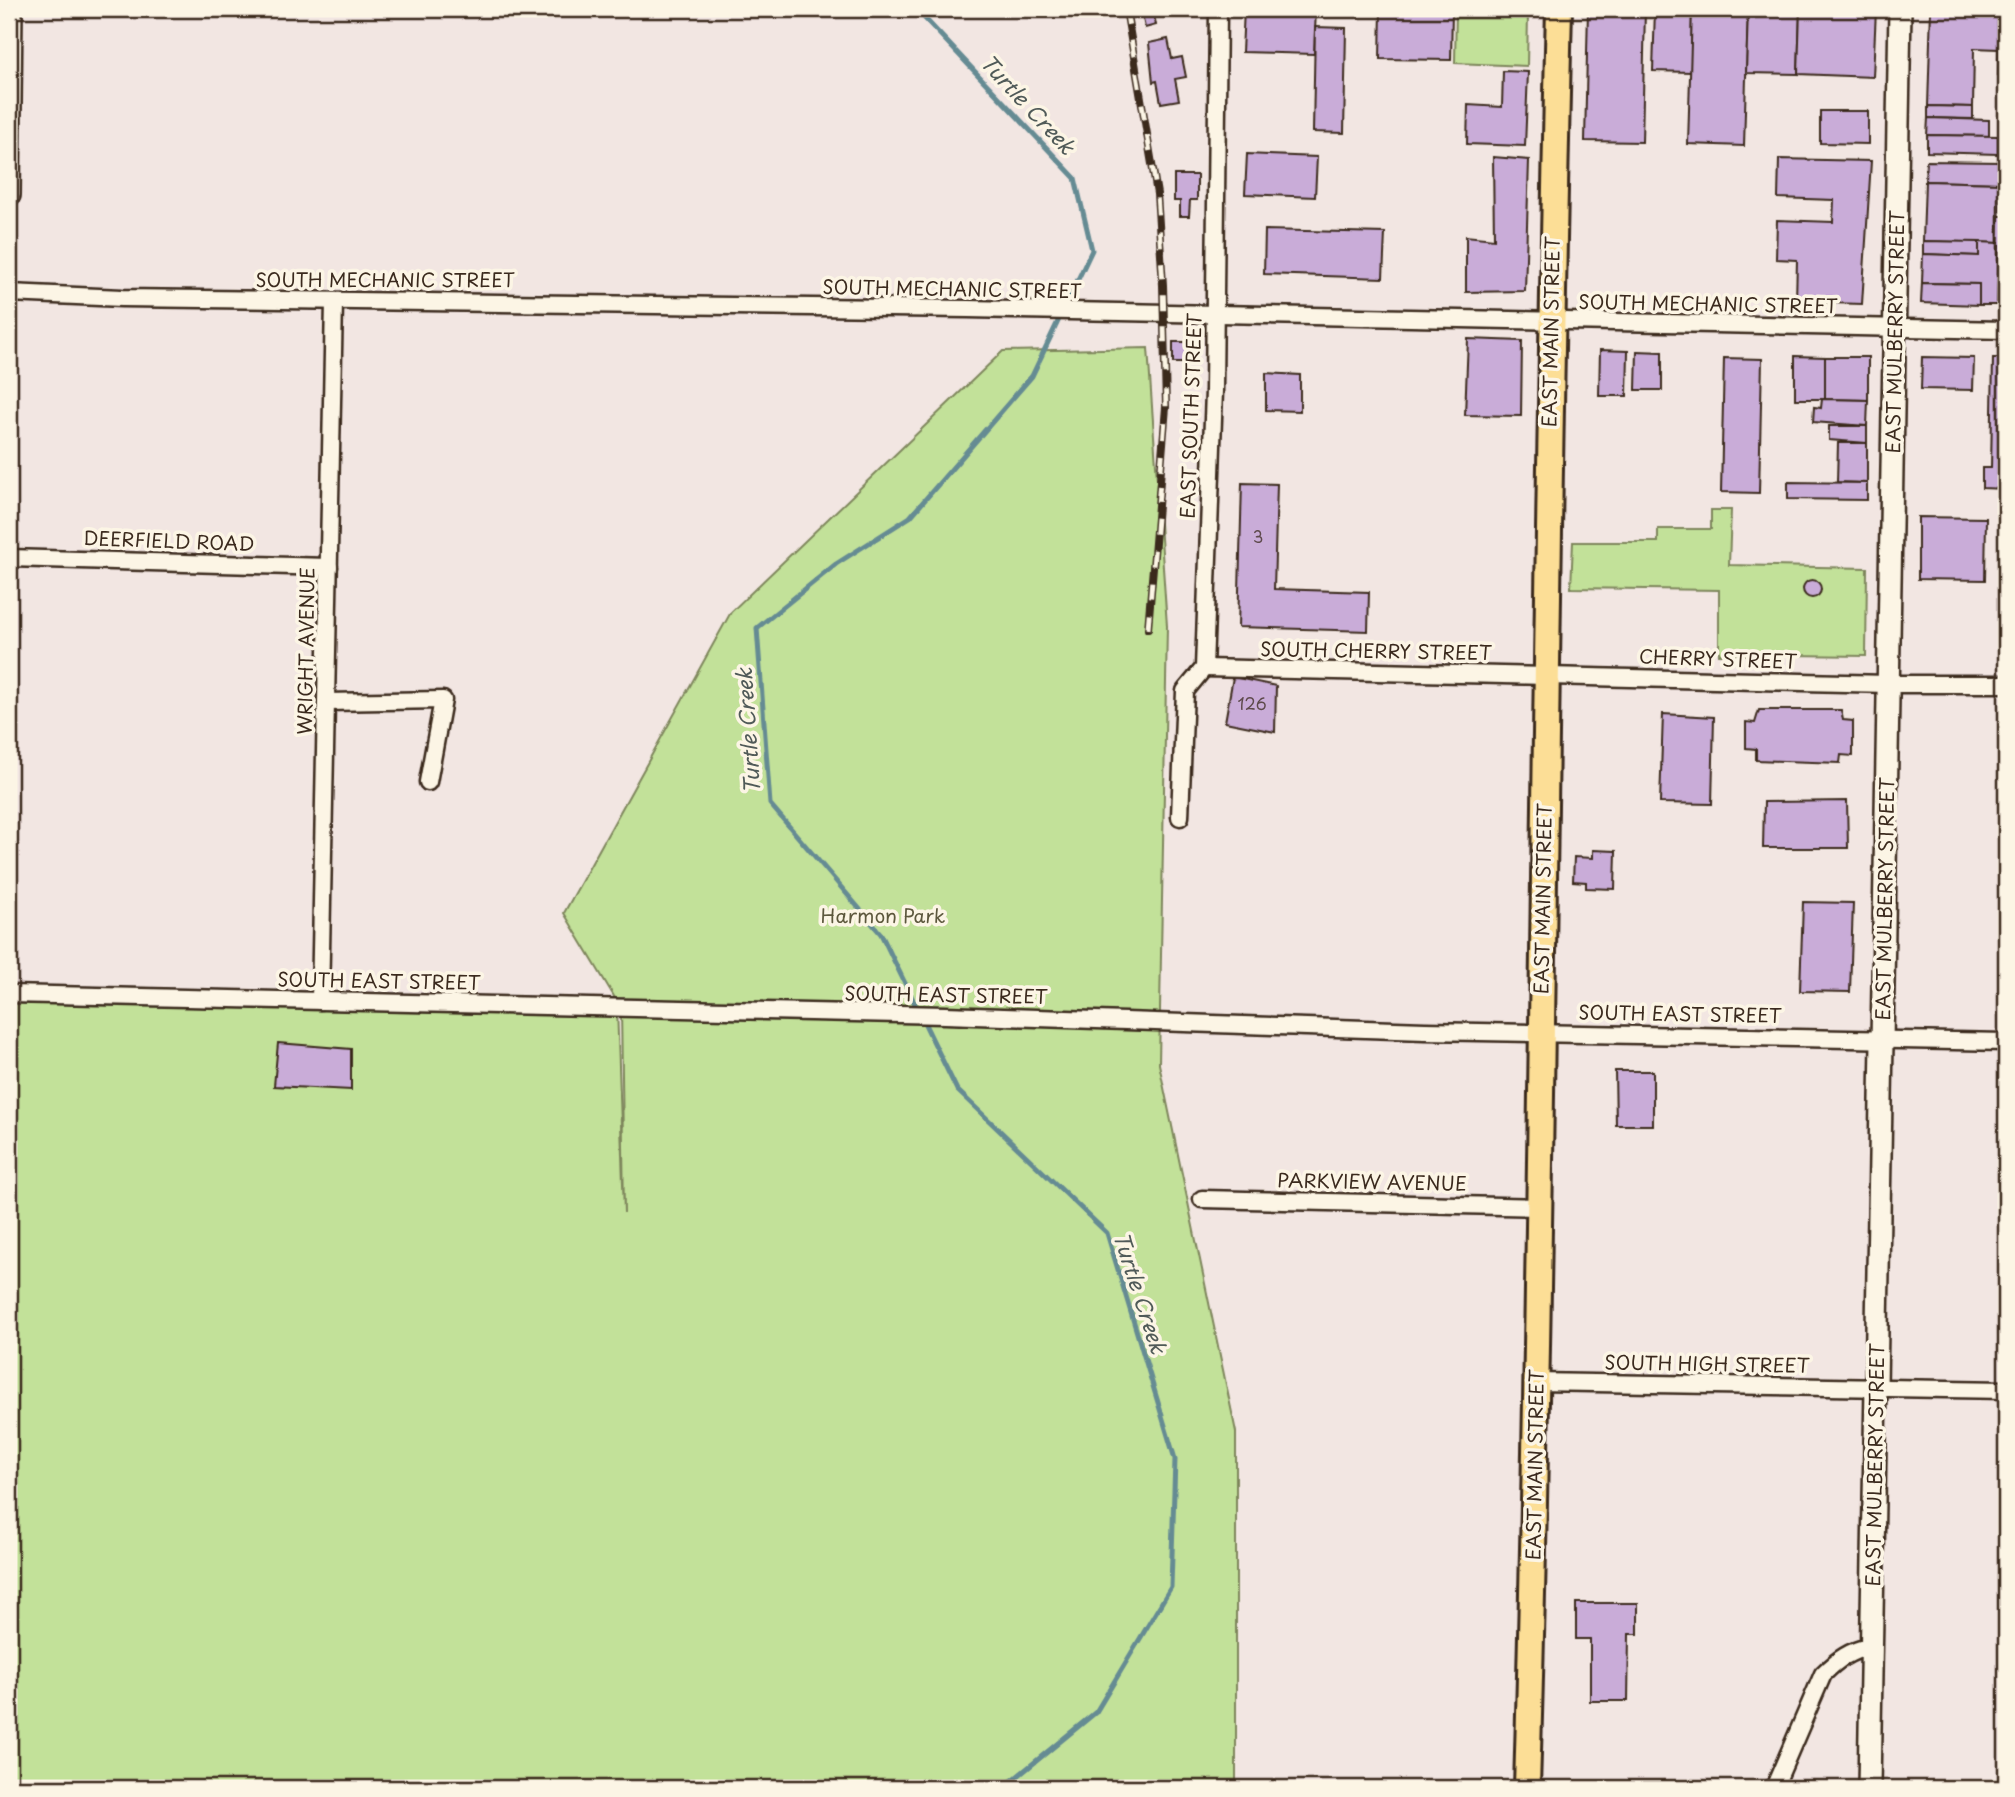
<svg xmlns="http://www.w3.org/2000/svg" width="2015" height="1797" viewBox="0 0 2015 1797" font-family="'Playpen Sans',sans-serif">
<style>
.green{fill:#c2e199;stroke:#7e865c;stroke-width:2}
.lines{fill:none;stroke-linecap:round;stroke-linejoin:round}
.stream{stroke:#658b93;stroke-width:5}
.building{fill:#c9acd8;stroke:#3b2a1e;stroke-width:2}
.street-casing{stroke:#3b2a1e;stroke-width:21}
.secondary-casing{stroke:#3b2a1e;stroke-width:26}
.primary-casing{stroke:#3b2a1e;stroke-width:30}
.street{stroke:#fcf5e5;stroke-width:16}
.secondary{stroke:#fcf5e5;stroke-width:21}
.primary{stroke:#fcde96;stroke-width:24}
.rail-casing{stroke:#3b2a1e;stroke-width:8}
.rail{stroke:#fcf5e5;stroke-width:5;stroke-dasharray:16;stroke-linecap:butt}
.labels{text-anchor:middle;stroke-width:7;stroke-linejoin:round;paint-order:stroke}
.number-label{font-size:16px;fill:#5e4a4c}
.street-label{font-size:19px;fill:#3b2a1e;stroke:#fcf5e5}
.park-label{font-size:19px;fill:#5d583d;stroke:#fcf5e5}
.water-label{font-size:21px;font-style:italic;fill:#505a58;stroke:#fcf5e5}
</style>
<rect width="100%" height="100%" fill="#f2e6e2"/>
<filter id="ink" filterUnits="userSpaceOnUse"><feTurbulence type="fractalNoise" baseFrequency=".0143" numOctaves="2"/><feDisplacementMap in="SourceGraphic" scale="14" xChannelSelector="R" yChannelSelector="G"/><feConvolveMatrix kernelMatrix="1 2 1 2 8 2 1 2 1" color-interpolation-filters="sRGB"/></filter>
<g filter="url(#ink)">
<g class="green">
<polygon points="1456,9 1525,9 1528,13 1527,66 1455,63"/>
<polygon points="1148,348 1167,626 1159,1064 1236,1432 1236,1788 9,1788 9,994 617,1007 624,1213 621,1008 564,913 731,612 1003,351"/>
<polygon points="1711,510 1731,510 1729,565 1867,568 1866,656 1719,654 1719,590 1571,588 1573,542 1658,542 1658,529 1711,529"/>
</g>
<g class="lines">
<polyline class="stream" points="916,9 1075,178 1092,250 1032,376 910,517 836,564 757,628 770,804 881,934 957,1090 1107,1233 1175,1459 1171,1587 1096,1712 1013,1780 999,1788"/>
</g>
<g class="building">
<polygon points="1141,9 1153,9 1156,25 1145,28"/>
<polygon points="1244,9 1316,9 1314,54 1242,52"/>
<polygon points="1381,9 1452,9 1451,60 1380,59"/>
<polygon points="1588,9 1645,9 1642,142 1585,141"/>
<polygon points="1655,9 1692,9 1691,72 1653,71"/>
<polygon points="1692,9 1748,9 1744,146 1688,144"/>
<polygon points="1748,9 1800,9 1798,74 1746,73"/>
<polygon points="1800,9 1876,9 1873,77 1798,74"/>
<polygon points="2006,9 2006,75 1998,75 1999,49 1974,48 1973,107 1928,106 1931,9"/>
<polygon points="1315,27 1346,28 1344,133 1313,132"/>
<polygon points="1168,39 1172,59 1182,57 1186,77 1175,79 1179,100 1161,103 1157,81 1153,82 1149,43"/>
<polygon points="1503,71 1528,72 1525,146 1467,144 1468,105 1502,107"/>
<polygon points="1928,106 1973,107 1973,119 1928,118"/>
<polygon points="1820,111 1868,111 1868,144 1820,143"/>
<polygon points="1928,118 1989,120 1989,136 1927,135"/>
<polygon points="1927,135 1998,136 1998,154 1927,152"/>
<polygon points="1247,154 1317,157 1315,197 1245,194"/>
<polygon points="1493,157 1529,160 1525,291 1466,292 1466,236 1494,239"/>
<polygon points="1779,159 1871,161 1862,304 1796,302 1797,260 1776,259 1777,220 1833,222 1834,200 1778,198"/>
<polygon points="1926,161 2001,162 2000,183 1925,181"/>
<polygon points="1174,175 1197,175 1197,200 1190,200 1189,216 1180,216 1180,201 1174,201"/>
<polygon points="1925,181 2000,183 1999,243 1923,241"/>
<polygon points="1999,216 2006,216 2004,305 1997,305"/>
<polygon points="1265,230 1385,233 1383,278 1264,274"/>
<polygon points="1923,241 1979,242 1979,256 1923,254"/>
<polygon points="1979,242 1999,243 1997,305 1979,305 1979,284 1922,283 1923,254 1979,256"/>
<polygon points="1922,283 1979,284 1979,305 1921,303"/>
<polygon points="1468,339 1522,341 1521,416 1465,415"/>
<polygon points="1173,342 1191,342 1192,354 1186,363 1173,363"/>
<polygon points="1600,350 1628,351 1627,396 1599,396"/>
<polygon points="1637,351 1662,352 1662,390 1636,390"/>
<polygon points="1795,356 1825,357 1825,399 1795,399"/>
<polygon points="1825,357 1868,357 1868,400 1825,399"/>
<polygon points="1922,357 1974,358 1973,390 1921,389"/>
<polygon points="1724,358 1762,359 1759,493 1721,492"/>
<polygon points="1993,358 2006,358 2006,489 1982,488 1982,468 1991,468"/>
<polygon points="1266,373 1300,375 1300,411 1266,410"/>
<polygon points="1822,399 1868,400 1867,426 1813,422 1814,407 1821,408"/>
<polygon points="1829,426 1867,426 1867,443 1829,440"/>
<polygon points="1838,443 1867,443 1867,483 1837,482"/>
<polygon points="1788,482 1867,483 1867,500 1788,499"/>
<polygon points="1242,483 1277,484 1274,589 1369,592 1368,631 1238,627"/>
<polygon points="1918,517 1986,518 1985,580 1918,579"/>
<circle cx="1812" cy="589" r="9"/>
<polygon points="1233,677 1276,686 1275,732 1225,722"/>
<polygon points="1759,710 1841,710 1843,720 1853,721 1853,756 1841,755 1840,763 1756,760 1756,749 1746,748 1746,722 1755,723"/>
<polygon points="1663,714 1714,717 1712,804 1660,803"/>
<polygon points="1847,801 1848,848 1763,848 1764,802"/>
<polygon points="1593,850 1616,851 1615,889 1586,888 1586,882 1573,881 1574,857 1593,858"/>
<polygon points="1803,902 1853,903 1850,992 1800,991"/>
<polygon points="278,1043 351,1049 351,1090 274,1086"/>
<polygon points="1615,1071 1653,1071 1653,1125 1616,1125"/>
<polygon points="1576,1603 1638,1603 1638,1634 1629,1634 1628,1701 1590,1701 1590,1639 1576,1639"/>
</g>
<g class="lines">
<defs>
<g id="street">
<polyline points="9,293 122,298 968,309 2006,330"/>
<polyline points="9,558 329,567"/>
<polyline points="1204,668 1889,684 2006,684"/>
<polyline points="326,702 443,700 428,782"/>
<polyline points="1180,817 1185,691 1204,668 1214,391 1218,9"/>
<polyline points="9,994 945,1015 1425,1031 2006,1042"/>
<polyline points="320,1001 334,302"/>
<polyline points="1202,1199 1540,1207"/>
<polyline points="1535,1382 2006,1390"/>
<path d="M1774,1788L1823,1674C1838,1659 1850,1651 1871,1646"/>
</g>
<g id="secondary">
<polyline points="9,195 11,9"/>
<polyline points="1869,1788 1900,9"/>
</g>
<path id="primary" d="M1527,1788C1544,1195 1544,602 1559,9"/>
</defs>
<use href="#street" class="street-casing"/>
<use href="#secondary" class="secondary-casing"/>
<use href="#primary" class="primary-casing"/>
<use href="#street" class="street"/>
<use href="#secondary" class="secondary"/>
<use href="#primary" class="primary"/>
<defs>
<polyline id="rail" points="1126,9 1157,194 1163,285 1166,407 1148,629"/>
</defs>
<use href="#rail" class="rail-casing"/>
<use href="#rail" class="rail"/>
</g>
</g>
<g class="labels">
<g class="number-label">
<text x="1258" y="543">3</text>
<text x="1252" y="710">126</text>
</g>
<g class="street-label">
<text x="385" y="287">SOUTH MECHANIC STREET</text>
<text transform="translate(952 289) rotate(1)" y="7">SOUTH MECHANIC STREET</text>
<text transform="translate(1708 304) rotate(1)" y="7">SOUTH MECHANIC STREET</text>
<text transform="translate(1551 332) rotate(-89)" y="7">EAST MAIN STREET</text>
<text transform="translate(1895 332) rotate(-89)" y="7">EAST MULBERRY STREET</text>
<text transform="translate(1191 416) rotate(-88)" y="7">EAST SOUTH STREET</text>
<text transform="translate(169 541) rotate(2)" y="7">DEERFIELD ROAD</text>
<text transform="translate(306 651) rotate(-89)" y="7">WRIGHT AVENUE</text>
<text transform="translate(1376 651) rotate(1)" y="7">SOUTH CHERRY STREET</text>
<text transform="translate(1718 659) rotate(2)" y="7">CHERRY STREET</text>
<text transform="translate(1543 899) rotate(-89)" y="7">EAST MAIN STREET</text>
<text transform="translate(1885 899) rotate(-89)" y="7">EAST MULBERRY STREET</text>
<text transform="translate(379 981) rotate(1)" y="7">SOUTH EAST STREET</text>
<text transform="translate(946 995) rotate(1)" y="7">SOUTH EAST STREET</text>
<text transform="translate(1680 1014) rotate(1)" y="7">SOUTH EAST STREET</text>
<text transform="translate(1372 1182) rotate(1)" y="7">PARKVIEW AVENUE</text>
<text transform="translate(1707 1364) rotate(1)" y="7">SOUTH HIGH STREET</text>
<text transform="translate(1535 1465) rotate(-89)" y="7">EAST MAIN STREET</text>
<text transform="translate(1875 1465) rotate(-89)" y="7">EAST MULBERRY STREET</text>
</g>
<g class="park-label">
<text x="883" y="923">Harmon Park</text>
</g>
<g class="water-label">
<text transform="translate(1027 105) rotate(47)" y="7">Turtle Creek</text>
<text transform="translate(749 731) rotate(-94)" y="7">Turtle Creek</text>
<text transform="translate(1139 1293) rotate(72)" y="7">Turtle Creek</text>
</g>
</g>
<rect width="2015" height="1797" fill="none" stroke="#fcf5e5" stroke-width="35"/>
<rect x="18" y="18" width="1980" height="1762" fill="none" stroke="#3b2a1e" stroke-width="2.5" filter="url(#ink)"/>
</svg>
